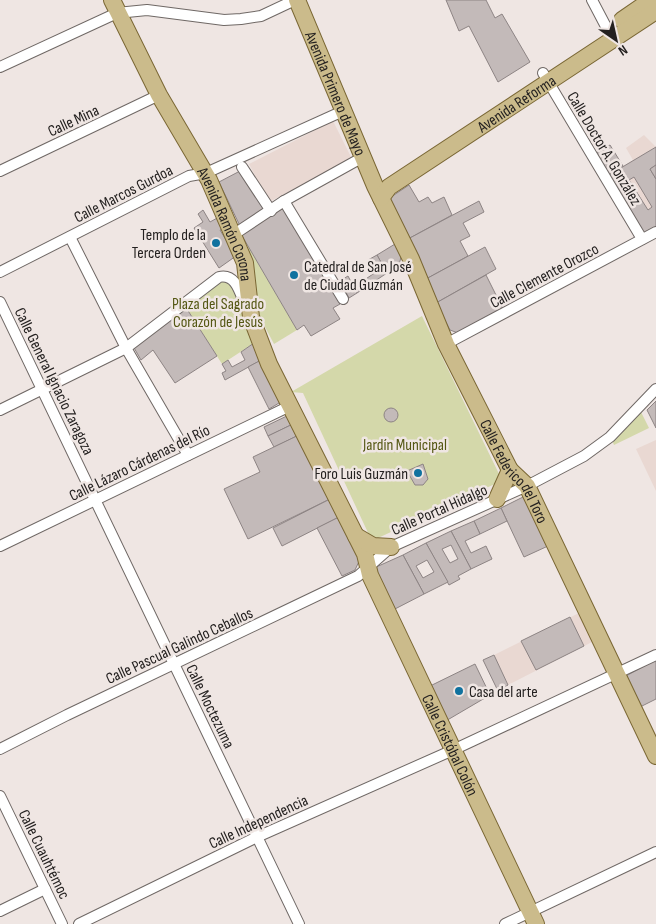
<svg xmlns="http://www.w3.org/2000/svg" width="656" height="924" viewBox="0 0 656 924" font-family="'Sofia Sans Condensed',sans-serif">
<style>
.built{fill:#e9d8d2}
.green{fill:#d4d8aa}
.building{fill:#c3bab9;stroke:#8d8484;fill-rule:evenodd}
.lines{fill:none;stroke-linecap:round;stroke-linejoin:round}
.street-casing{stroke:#6f6865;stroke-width:12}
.primary-casing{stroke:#7a6734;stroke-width:18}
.street{stroke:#fff;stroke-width:10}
.primary{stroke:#cbbb8b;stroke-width:16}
.poi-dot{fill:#10729f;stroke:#efe6e3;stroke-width:2}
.labels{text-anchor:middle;stroke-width:5;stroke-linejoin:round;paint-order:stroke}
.street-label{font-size:16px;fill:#242120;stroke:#efe6e3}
.poi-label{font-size:16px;fill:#242120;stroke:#efe6e3;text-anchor:end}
.park-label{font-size:16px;fill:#545713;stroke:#efe6e3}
</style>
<rect width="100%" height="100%" fill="#efe6e3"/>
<g class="built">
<polygon points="333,121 352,159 269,202 249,164"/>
<polygon points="644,135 656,147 656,228 609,175 633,160 626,148"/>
<polygon points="656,440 656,491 636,449"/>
<polygon points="581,612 594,641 508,685 494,655"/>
</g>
<g class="green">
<polygon points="248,246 297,330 274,344 257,312"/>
<polygon points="223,280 231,283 257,341 222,364 185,306"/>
<polygon points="422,316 500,476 497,483 378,538 370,537 303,393 291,392"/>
<polygon points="641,412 649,428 614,445 612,440"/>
</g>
<g class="building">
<polygon points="446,0 486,0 495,18 502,14 530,62 498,82 469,26 459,31"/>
<polygon points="610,145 623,166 609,175 596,153"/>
<path d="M656,147V165L650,169L656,179V228L644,234L609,175ZM634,177L652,207L648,210L629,180Z"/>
<polygon points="656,165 656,179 650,169"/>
<polygon points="240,171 267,210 240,226 219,182"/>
<polygon points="409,185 419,202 428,197 432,203 444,197 452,215 408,239 388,199"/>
<polygon points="479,201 484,212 463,223 470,236 460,241 468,256 426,279 408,239"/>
<polygon points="284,208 340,304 333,308 340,319 311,336 304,325 297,330 241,234"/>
<polygon points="203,210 210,222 219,217 226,227 220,230 236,256 219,268 194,228 203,222 198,214"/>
<polygon points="395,244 401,257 399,265 387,273 377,255"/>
<polygon points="485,247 496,269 436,303 426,279"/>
<polygon points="377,255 387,273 357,293 354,287 376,272 368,260"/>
<polygon points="486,275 503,309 458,333 450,330 436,303"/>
<polygon points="348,276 357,293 349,298 340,281"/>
<polygon points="185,306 217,356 175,383 153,350 141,360 133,346"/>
<polygon points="254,343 263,359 225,380 222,373 226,371 222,364 228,360 232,367 245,360 241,352"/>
<polygon points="263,359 284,400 269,409 248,367"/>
<polygon points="656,401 656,428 647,410"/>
<circle cx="391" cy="415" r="7"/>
<polygon points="291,414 295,423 268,436 264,427"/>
<polygon points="295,423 301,434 274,447 268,436"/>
<polygon points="301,434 332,498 248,539 224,489 260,472 253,457"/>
<polygon points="423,464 428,479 423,485 415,485 407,471"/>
<polygon points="525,496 548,546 524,557 501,508"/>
<polygon points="332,498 341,516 282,546 273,528"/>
<polygon points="501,508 507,521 480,534 474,521"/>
<polygon points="341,516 361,557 355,570 342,576 317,528"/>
<polygon points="474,521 480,534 465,541 471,553 486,546 492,559 471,569 451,531"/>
<path d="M451,531L471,569L458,576L460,579L449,585L426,543ZM451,545L458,559L450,563L442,549Z"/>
<path d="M426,543L448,582L424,594L403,555ZM427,560L434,572L423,578L416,566Z"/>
<polygon points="403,555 424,594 393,610 374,568"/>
<polygon points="570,617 584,646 536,670 521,641"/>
<polygon points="494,655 508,685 498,691 483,660"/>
<polygon points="656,660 656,699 638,708 624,677"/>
<polygon points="475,664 490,695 444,722 428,687"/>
</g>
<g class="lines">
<defs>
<g id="street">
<polyline points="592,0 612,38"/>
<polyline points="0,67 117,13 147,10 224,20 241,19 261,16 295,0"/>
<polyline points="543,73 642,239"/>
<polyline points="242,167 271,211"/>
<polyline points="0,171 159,95"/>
<polyline points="284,201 343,299"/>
<polyline points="239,231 284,201 356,161"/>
<polyline points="70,237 126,348 188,455"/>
<polyline points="0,272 189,176 206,173 343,111"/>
<polyline points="0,302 299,924"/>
<polyline points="446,344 656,232"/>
<path d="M0,410L126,348L219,277C236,273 240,293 245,305"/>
<polyline points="0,546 292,405"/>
<polyline points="0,749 67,715 358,576 391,547 527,486 584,456 610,437 656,389"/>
<polyline points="0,796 62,924"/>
<polyline points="0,911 45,889"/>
<polyline points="79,924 257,837 453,750 656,655"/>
<polyline points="505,924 656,852"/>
</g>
<g id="primary">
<path id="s1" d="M112,0L159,95L209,180L245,263L251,317L269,364L365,554L370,575L536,924"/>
<path id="s2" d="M297,0L375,186L411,259L446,344L510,470L527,486L656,756"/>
<polyline points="622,20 651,0"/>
<path id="s3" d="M381,198L389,187L656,11"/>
<polyline points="497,499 510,470"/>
<polyline points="356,536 373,546 391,547"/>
</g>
</defs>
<use href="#street" class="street-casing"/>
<use href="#primary" class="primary-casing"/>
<use href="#street" class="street"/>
<use href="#primary" class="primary"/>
</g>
<g class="poi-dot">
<circle cx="216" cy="243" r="5"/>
<circle cx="294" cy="275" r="5"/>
<circle cx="418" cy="473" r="5"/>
<circle cx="459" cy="691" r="5"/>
</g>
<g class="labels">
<g class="street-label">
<text dy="6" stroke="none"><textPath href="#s2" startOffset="101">Avenida Primero de Mayo</textPath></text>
<text dy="6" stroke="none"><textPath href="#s3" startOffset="166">Avenida Reforma</textPath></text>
<text transform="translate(73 120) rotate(-25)" y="6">Calle Mina</text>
<text transform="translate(605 148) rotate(59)" y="6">Calle Doctor A. González</text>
<text transform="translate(123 193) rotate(-27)" y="6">Calle Marcos Gurdoa</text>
<text dy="6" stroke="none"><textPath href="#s1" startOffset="252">Avenida Ramón Corona</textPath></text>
<text transform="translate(544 275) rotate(-28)" y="6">Calle Clemente Orozco</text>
<text transform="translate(55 381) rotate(64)" y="6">Calle General Ignacio Zaragoza</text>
<text transform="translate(139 462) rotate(-26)" y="6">Calle Lázaro Cárdenas del Río</text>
<text dy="6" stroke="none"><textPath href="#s2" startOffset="520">Calle Federico del Toro</textPath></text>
<text transform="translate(439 509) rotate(-24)" y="6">Calle Portal Hidalgo</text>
<text transform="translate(179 645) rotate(-25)" y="6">Calle Pascual Galindo Ceballos</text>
<text transform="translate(211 706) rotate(64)" y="6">Calle Moctezuma</text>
<text dy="6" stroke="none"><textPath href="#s1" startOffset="822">Calle Cristóbal Colón</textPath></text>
<text transform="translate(258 821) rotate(-25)" y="6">Calle Independencia</text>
<text transform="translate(45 854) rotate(64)" y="6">Calle Cuauhtémoc</text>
</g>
<g class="poi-label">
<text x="206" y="240">Templo de la<tspan x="206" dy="18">Tercera Orden</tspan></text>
<text x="304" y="272" text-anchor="start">Catedral de San José<tspan x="304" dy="18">de Ciudad Guzmán</tspan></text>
<text x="408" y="479">Foro Luis Guzmán</text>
<text x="469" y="697" text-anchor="start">Casa del arte</text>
</g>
<g class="park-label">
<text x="218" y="309">Plaza del Sagrado<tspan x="218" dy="18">Corazón de Jesús</tspan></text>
<text x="405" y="450">Jardín Municipal</text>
</g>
</g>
<g transform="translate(616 40) rotate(146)" stroke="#efe6e3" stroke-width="4" paint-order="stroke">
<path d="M0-4L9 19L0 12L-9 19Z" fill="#242120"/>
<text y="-8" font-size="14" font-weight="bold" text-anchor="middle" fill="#242120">N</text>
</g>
</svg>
